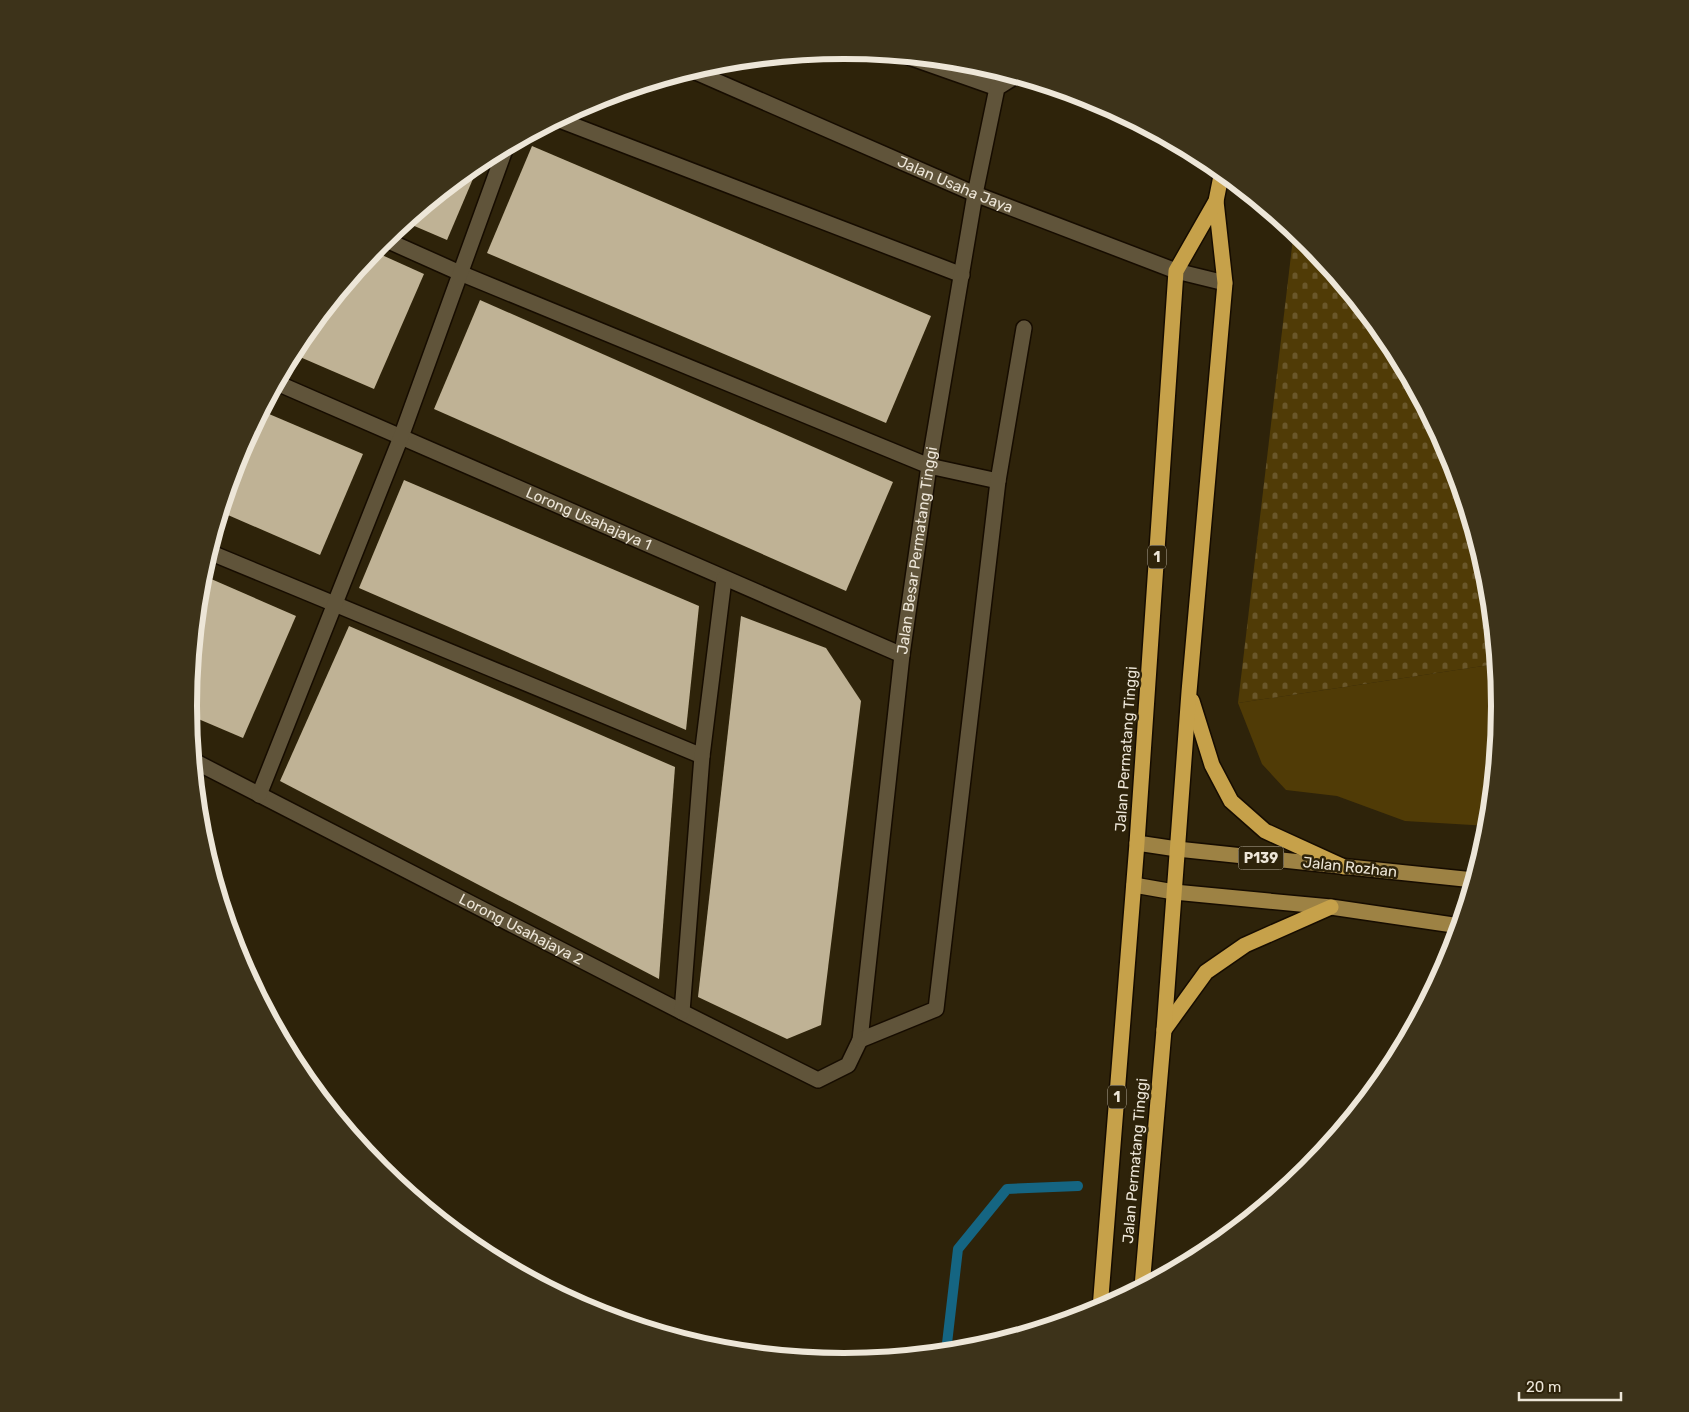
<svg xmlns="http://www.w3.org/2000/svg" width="1689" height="1412" viewBox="0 0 1689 1412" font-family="Rubik,sans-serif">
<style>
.green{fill:#503b06}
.cemetery{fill:url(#cemetery-stones)}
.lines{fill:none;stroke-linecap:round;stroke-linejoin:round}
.stream{stroke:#156582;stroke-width:10}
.building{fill:#bfb295}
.minor-casing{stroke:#160c00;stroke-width:18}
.major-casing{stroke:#160c00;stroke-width:18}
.highway-casing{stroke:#160c00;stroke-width:18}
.minor{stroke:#60543a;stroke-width:15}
.major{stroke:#9d8244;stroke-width:15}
.highway{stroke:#c6a14a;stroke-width:15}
.labels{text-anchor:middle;stroke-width:5;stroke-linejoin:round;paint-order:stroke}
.shield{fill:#2e230a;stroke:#b4ac9a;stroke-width:1}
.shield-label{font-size:14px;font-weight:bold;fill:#ede6d8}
.street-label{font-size:15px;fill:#ede6d8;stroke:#2e230a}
.rim{fill:none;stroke:#ede6d8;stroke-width:6}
</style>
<defs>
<pattern id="cemetery-stones" width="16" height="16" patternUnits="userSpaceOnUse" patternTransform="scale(1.25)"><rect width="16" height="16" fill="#503b06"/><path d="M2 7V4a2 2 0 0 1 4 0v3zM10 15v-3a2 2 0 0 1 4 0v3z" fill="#6a572a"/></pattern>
</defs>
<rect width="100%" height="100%" fill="#2e230a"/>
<polygon class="green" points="1496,664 1500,706 1489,826 1405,821 1337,796 1286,790 1262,764 1238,703"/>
<polygon class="cemetery" points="1294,230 1309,242 1390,342 1451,455 1488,578 1496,664 1238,703"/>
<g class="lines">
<polyline class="stream" points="946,1352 958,1249 1007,1189 1078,1186"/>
</g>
<g class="building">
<polygon points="532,146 931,316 886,423 487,253"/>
<polygon points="481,160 447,240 405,222 480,160"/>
<polygon points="373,251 424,274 374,389 293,354 299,341"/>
<polygon points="480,300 893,482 846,591 434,409"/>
<polygon points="262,411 363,454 320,555 221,512 239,455"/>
<polygon points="404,480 699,606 686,730 359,588"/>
<polygon points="202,575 296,616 243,738 189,715 189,706"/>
<polygon points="741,616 826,648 861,701 821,1025 787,1039 698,997"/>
<polygon points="349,626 675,767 659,979 280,781"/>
</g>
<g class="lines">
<defs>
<g id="minor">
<polyline points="906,56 997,88"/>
<path id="s1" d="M691,70L975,194L1176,271L1225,283"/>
<polyline points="557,119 962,275"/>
<polyline points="384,239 460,273 929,466 998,481"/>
<path id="s2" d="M277,383L902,655"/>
<polyline points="209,552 702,756"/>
<path id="s3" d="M194,761L682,1012L818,1080L848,1065L860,1040L902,655L929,466L975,194L997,88L1016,76"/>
<polyline points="259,795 401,437 506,147"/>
<polyline points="682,1012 702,756 724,579"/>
<polyline points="860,1040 936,1009 998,481 1024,328"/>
</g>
<g id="major">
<polyline points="1137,843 1177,849 1474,880"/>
<polyline points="1134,885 1174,892 1331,907 1460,926"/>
</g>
<g id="highway">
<polyline points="1192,701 1212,765 1231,801 1265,831 1344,867"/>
<polyline points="1164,1030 1206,972 1245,945 1331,907"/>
<polyline points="1142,1287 1164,1030 1189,692 1225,283 1216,201"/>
<polyline points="1100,1309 1137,843 1176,271 1216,201 1222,171"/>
</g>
</defs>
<use href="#minor" class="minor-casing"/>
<use href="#major" class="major-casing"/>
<use href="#highway" class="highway-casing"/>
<use href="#minor" class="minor"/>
<use href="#major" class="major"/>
<use href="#highway" class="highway"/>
</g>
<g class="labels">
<g class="shield">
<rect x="1148" y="545.5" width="18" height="23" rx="4"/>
<rect x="1238.5" y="846.5" width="45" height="23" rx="4"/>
<rect x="1108" y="1085.5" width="18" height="23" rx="4"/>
</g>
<g class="shield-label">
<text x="1157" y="562">1</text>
<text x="1261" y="863">P139</text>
<text x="1117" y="1102">1</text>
</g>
<g class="street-label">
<text dy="5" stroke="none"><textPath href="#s1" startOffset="288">Jalan Usaha Jaya</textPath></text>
<text dy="5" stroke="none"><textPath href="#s2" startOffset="340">Lorong Usahajaya 1</textPath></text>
<text dy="5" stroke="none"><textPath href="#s3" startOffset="1255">Jalan Besar Permatang Tinggi</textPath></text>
<text transform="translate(1126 749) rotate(-86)" y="5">Jalan Permatang Tinggi</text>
<text transform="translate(1350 867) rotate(6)" y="5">Jalan Rozhan</text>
<text dy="5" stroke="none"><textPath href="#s3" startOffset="368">Lorong Usahajaya 2</textPath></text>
<text transform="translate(1135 1161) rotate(-85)" y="5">Jalan Permatang Tinggi</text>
</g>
</g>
<path d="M0 0H1689V1412H0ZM197 706a647 647 0 1 1 1294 0a647 647 0 1 1-1294 0Z" fill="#3d331a" fill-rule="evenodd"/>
<path class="rim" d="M197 706a647 647 0 1 1 1294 0a647 647 0 1 1-1294 0Z"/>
<path d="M1519 1392v8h102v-8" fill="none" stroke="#ede6d8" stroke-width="2.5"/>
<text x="1526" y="1392" font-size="15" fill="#ede6d8" stroke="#2e230a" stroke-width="4" paint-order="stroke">20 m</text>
</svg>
